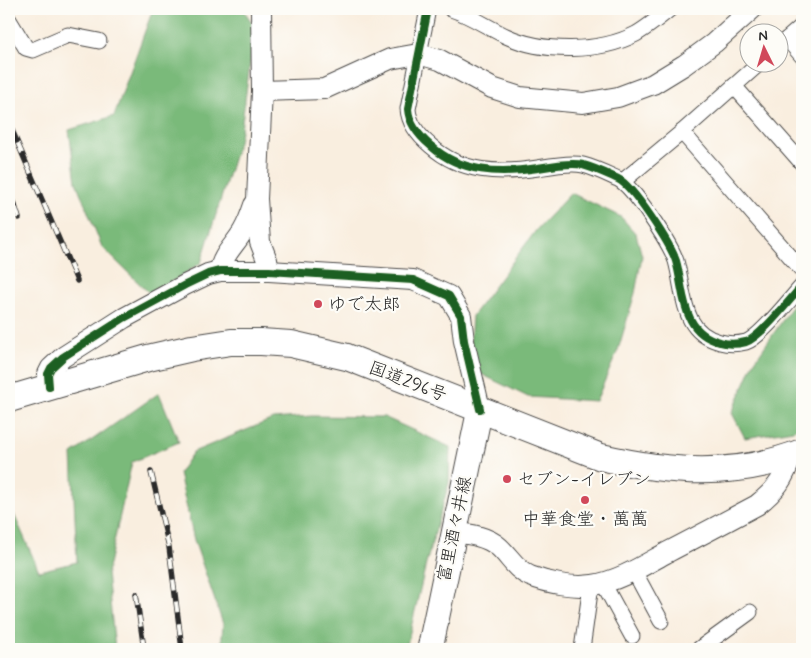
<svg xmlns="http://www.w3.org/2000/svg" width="811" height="658" viewBox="0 0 811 658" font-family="Mynerve,'Klee One',sans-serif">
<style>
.forest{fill:#7aba7a;stroke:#527252}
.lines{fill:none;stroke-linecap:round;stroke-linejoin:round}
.minor-casing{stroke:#4a4846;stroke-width:17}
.tertiary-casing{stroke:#4a4846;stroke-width:22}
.primary-casing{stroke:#4a4846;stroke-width:27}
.trunk-casing{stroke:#4a4846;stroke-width:28}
.minor{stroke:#fff;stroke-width:15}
.tertiary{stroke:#fff;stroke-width:20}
.primary{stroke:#fff;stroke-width:25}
.trunk{stroke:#fff;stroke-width:26}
.rail-casing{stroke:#2b2b2b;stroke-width:5.5}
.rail{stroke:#fdfcf7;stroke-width:4;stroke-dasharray:11;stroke-linecap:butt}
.cycleway-casing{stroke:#fdfcf7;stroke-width:11}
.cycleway{stroke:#1b5e20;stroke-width:8}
.poi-dot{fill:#d1495b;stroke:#fdfcf7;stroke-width:2}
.labels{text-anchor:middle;stroke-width:4.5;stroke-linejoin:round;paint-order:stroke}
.poi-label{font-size:18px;fill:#2b2b2b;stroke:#fdfcf7;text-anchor:start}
.street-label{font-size:18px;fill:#2b2b2b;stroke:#fdfcf7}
</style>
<rect width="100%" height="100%" fill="#fdfcf7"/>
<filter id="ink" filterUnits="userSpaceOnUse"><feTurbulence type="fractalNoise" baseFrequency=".02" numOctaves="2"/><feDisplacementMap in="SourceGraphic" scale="10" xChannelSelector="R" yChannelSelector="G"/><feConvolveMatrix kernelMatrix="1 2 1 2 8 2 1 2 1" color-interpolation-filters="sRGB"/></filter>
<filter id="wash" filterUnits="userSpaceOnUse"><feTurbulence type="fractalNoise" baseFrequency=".0096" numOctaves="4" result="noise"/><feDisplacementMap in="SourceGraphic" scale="20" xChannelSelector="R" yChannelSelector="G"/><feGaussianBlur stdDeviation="1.12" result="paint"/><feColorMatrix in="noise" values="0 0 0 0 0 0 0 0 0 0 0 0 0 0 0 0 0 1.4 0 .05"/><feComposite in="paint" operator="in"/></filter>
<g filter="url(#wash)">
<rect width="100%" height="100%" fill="#f9eedf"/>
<g class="forest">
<polygon points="153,9 243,9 255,27 240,137 201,263 151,295 102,247 76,182 69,130 114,116"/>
<polygon points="571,193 621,217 636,234 642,256 635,293 618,350 596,401 528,397 479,373 470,345 472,316 537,229"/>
<polygon points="802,292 802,426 793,430 745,438 732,413 754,362"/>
<polygon points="159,393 179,442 132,462 107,573 115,649 9,649 9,503 39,571 77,562 72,454"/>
<polygon points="312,416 384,417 450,447 449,483 426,564 406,649 221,649 223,624 194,540 179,473 193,452 273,419"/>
</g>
</g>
<g filter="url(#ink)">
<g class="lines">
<defs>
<g id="minor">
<path d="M428,9L408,109C409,124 419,136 431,146C461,173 500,174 538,168C550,166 571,162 583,165C595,168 607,174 618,179C633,186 671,245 676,261C685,292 680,332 720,342C727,344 738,344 746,342C761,337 790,299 802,286"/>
<path d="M451,9C470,15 487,27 506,36C543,53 599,53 636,34C648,27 659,18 670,9"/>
<polyline points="9,20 26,48 33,50 68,35 99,41"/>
<polyline points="787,39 802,56"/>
<polyline points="778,47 802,26"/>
<polyline points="734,86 802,163"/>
<polyline points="682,132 802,270"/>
<polyline points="623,181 682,132 761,62"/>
<polyline points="634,571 661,621"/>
<polyline points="603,583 632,636"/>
<polyline points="582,649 591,585"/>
<polyline points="699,649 750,612"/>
</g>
<g id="tertiary">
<polyline points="261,9 262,91 257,199 260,242 267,260 269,271"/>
<polyline points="262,91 324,89 390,59 418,54 440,60 492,88 520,97 583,103 618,97 653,84 684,65 714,43 752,9"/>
<path d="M220,271C221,256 236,244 243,231C248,223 251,214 254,205"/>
<polyline points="49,387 48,374 51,368 63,357 124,318 185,285 208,274 220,271 269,271 413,280 449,296 461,316 464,341 480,409"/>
<path d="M453,532C469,534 487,536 499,547C510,557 516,570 530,576C548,583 573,588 593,585C619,581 644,565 666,553C697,537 727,521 757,505C776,490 784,479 791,457"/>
</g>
<polyline id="primary" points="430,649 480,409"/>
<path id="trunk" d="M9,399L148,358L192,348L231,342H261L291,344L347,357L601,457C670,473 734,478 802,452"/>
</defs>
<use href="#minor" class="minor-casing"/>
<use href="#tertiary" class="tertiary-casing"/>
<use href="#primary" class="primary-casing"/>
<use href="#trunk" class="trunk-casing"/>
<use href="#minor" class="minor"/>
<use href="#tertiary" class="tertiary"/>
<use href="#primary" class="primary"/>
<use href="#trunk" class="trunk"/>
<defs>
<g id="rail">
<polyline points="9,123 77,281"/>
<polyline points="9,187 19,218"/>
<polyline points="151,472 169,547 182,649"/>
<polyline points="136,594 144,649"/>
</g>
</defs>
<use href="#rail" class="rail-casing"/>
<use href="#rail" class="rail"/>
<defs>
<g id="cycleway">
<path d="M428,9L408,109C409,124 419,136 431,146C461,173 500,174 538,168C550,166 571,162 583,165C595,168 607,174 618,179C633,186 671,245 676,261C685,292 680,332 720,342C727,344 738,344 746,342C761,337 790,299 802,286"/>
<polyline points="49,387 48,374 51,368 63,357 124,318 185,285 208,274 220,271 269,271 413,280 449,296 461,316 464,341 480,409"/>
</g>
</defs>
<use href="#cycleway" class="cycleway-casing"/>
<use href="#cycleway" class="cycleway"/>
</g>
</g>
<g class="poi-dot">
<circle cx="318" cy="304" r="5"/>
<circle cx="507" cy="479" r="5"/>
<circle cx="585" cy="500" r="5"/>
</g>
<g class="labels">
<g class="poi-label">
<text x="328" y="310">ゆで太郎</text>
<text x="517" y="485">セブン-イレブン</text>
<text x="585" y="525" text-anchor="middle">中華食堂・萬萬</text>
</g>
<g class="street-label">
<text transform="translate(408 381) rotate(21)" y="6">国道296号</text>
<text transform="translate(454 529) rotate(-78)" y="6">富里酒々井線</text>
</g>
</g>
<rect width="811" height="658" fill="none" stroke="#fdfcf7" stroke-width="30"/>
<g transform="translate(764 48) rotate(355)"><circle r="24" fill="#fdfcf7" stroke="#a9a8a5"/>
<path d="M0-4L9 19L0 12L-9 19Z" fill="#d1495b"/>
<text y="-8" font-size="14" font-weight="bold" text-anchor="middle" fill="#2b2b2b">N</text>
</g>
</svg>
